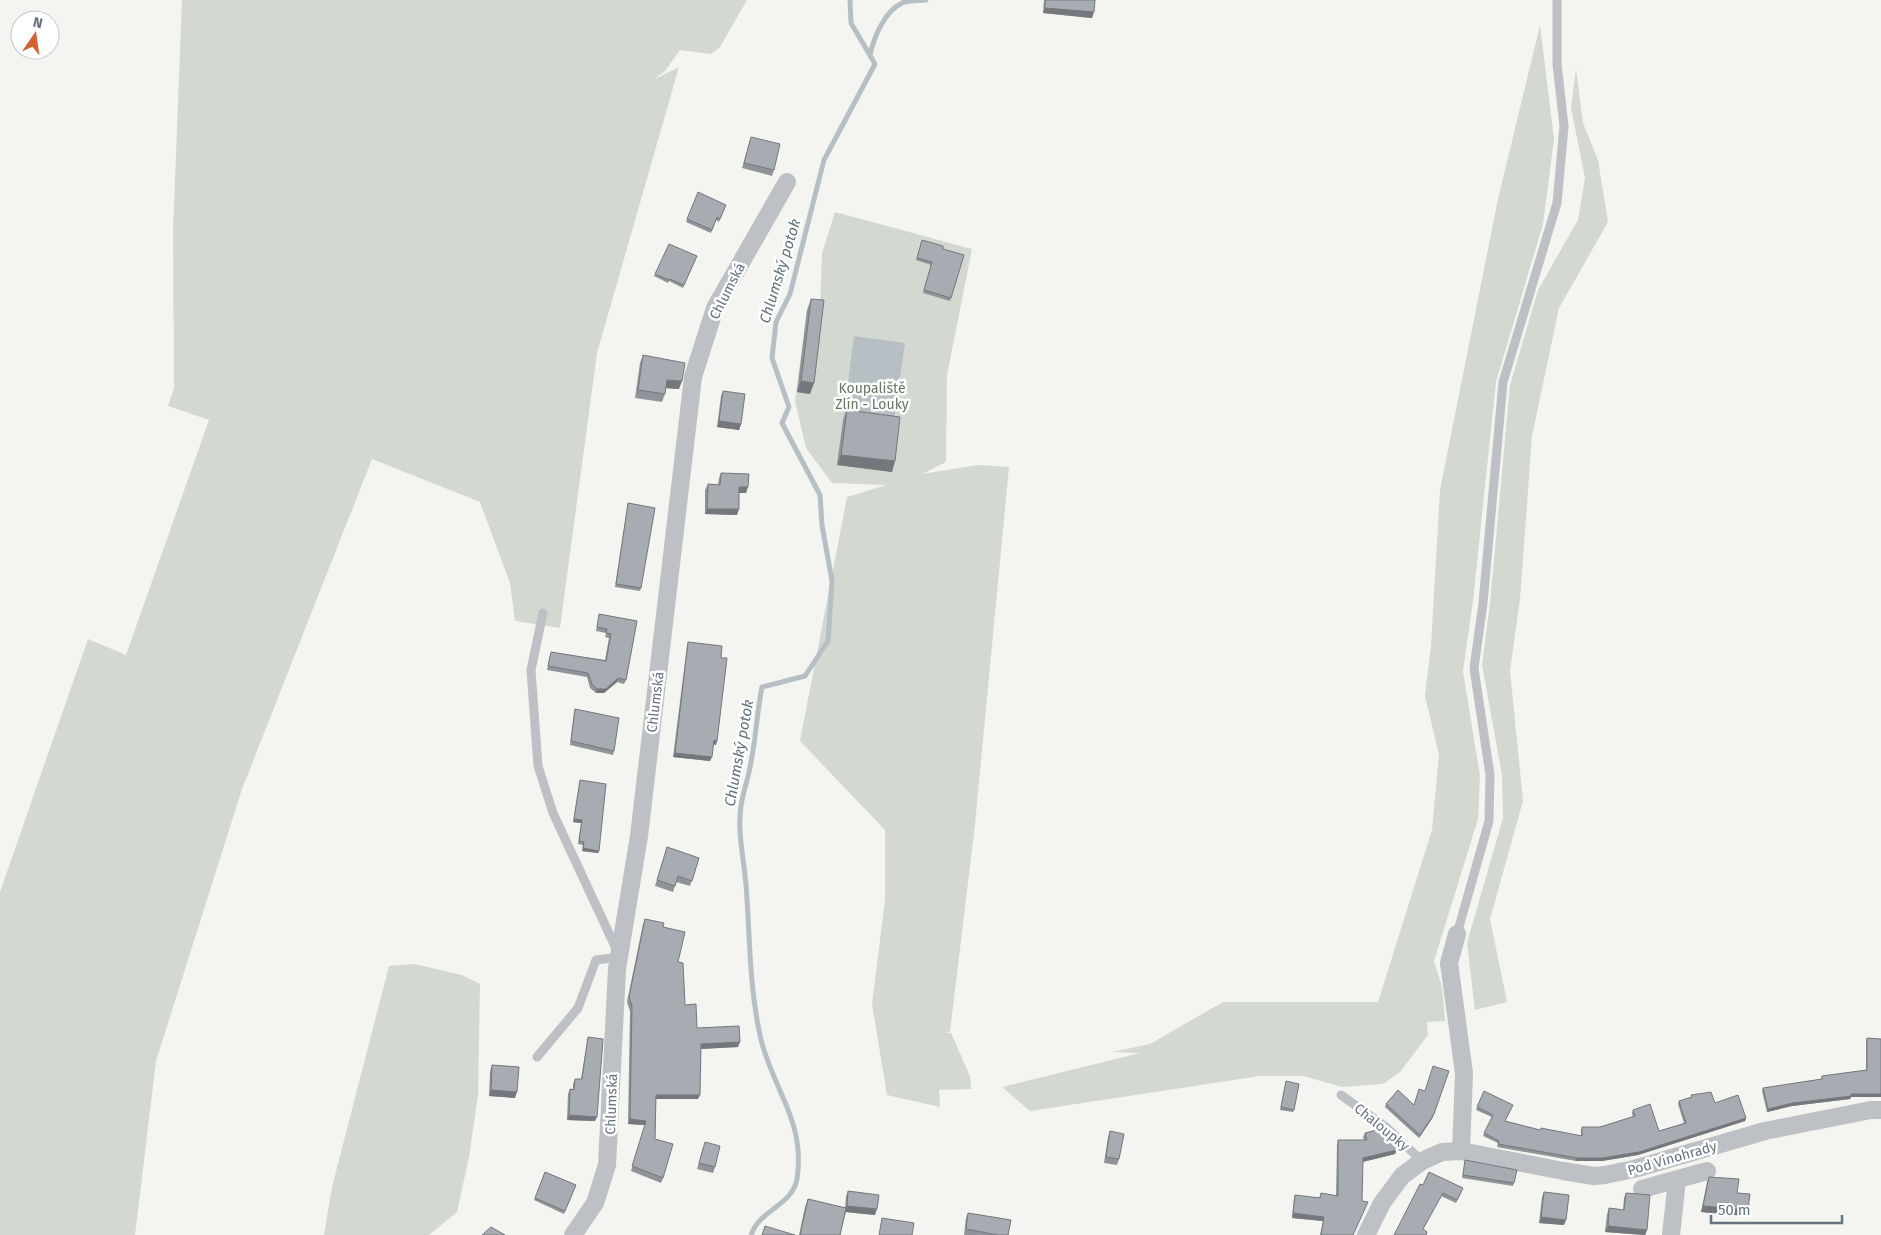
<svg xmlns="http://www.w3.org/2000/svg" width="1881" height="1235" viewBox="0 0 1881 1235" font-family="'Fira Sans',sans-serif">
<style>
.green{fill:#d3d9d0}
.water{fill:#b6c0c4}
.lines{fill:none;stroke-linecap:round;stroke-linejoin:round}
.stream{stroke:#b6c0c4;stroke-width:5}
.lane{stroke:#bdc0c4;stroke-width:9}
.street{stroke:#bdc0c4;stroke-width:18}
.wall{fill:#8f9499}
.shaded-wall{fill:#74787d}
.building{fill:#a6acb2;stroke:#74787d}
.labels{text-anchor:middle;stroke-width:5;stroke-linejoin:round;paint-order:stroke}
.street-label{font-size:14px;fill:#65727f;stroke:#fff}
.park-label{font-size:14px;fill:#667763;stroke:#fff}
.water-label{font-size:15px;font-style:italic;fill:#61737d;stroke:#fff}
</style>
<rect width="100%" height="100%" fill="#f4f4f0"/>
<g class="green">
<polygon points="182,0 747,0 720,47 711,54 680,50 665,71 653,80 679,67 597,353 560,628 515,621 510,583 480,502 372,459 242,789 156,1061 135,1235 0,1235 0,892 88,639 126,655 209,420 168,406 174,388 173,231"/>
<polygon points="1540,25 1554,139 1543,224 1496,382 1473,601 1463,671 1480,776 1478,819 1434,961 1442,987 1445,1021 1427,1022 1428,1035 1400,1072 1383,1084 1342,1087 1303,1076 1260,1076 1030,1111 1002,1087 1140,1053 1112,1052 1150,1044 1223,1002 1378,1002 1432,830 1439,755 1425,696 1431,646 1440,490 1498,199"/>
<polygon points="1576,69 1583,123 1598,160 1608,222 1559,308 1532,436 1520,599 1510,671 1523,801 1490,919 1507,1002 1475,1010 1467,943 1503,818 1502,775 1482,665 1490,603 1510,385 1538,290 1578,220 1585,178 1571,108"/>
<polygon points="835,212 972,249 947,375 946,462 922,474 978,465 1009,467 975,824 950,1032 945,1033 951,1033 970,1076 971,1089 939,1090 940,1107 887,1095 872,1004 885,900 885,830 800,741 847,497 886,485 832,483 806,448 795,401 807,309 820,311 822,253"/>
<polygon points="414,964 462,975 480,984 478,1095 469,1157 457,1212 429,1235 324,1235 332,1187 389,966"/>
</g>
<polygon class="water" points="854,336 905,343 893,427 843,420"/>
<g class="lines">
<g class="stream">
<path d="M870,55C874,37 884,12 902,3C909,0 919,1 926,0"/>
<path d="M751,1235C760,1209 792,1206 797,1179C806,1119 771,1088 760,1035C749,985 750,935 746,885C744,859 737,832 741,806C743,791 749,777 751,762C756,737 757,712 762,687L805,676L828,641L832,581L822,525L820,495L782,423L789,407L772,358L776,322L790,294L824,160L875,64L851,23L850,0"/>
</g>
<g class="lane">
<polyline points="1457,934 1489,821 1490,775 1474,668 1483,603 1503,382 1557,203 1564,126 1557,64 1557,0"/>
<polyline points="537,1057 578,1008 596,960 620,957 553,813 538,766 531,670 543,613"/>
<polyline points="1341,1095 1386,1127 1422,1161"/>
</g>
<g class="street">
<polyline points="1457,934 1449,963 1464,1073 1461,1151"/>
<polyline points="1642,1189 1707,1171"/>
<polyline points="573,1235 595,1203 607,1165 617,969 639,836 693,377 715,308 787,182"/>
<polyline points="1366,1235 1382,1203 1402,1176 1422,1161 1442,1152 1461,1151 1563,1171 1594,1176 1605,1175 1634,1169 1765,1131 1871,1110 1881,1110"/>
<polyline points="1671,1235 1677,1180"/>
</g>
</g>
<g class="wall">
<polygon points="1044,0 1095,0 1092,18 1043,13"/>
<polygon points="751,137 774,170 772,176 742,168"/>
<polygon points="726,205 719,222 716,220 711,233 686,222 687,219"/>
<polygon points="922,240 943,249 964,255 950,301 923,293 931,265 916,260"/>
<polygon points="697,256 683,288 669,281 668,283 654,276 655,274"/>
<polygon points="811,299 810,394 797,392 807,310"/>
<polygon points="643,355 679,389 666,388 665,394 662,402 635,398 640,363"/>
<polygon points="723,391 741,424 739,430 717,427 721,396"/>
<polygon points="847,410 895,461 892,472 837,465 843,420"/>
<polygon points="721,473 746,493 739,493 737,515 705,514 705,490 708,484 718,485 719,478"/>
<polygon points="628,503 641,588 640,591 615,587"/>
<polygon points="599,614 637,621 626,680 624,684 617,682 604,693 596,693 590,688 587,677 547,670 551,652 605,660 609,638 605,637 606,633 596,631"/>
<polygon points="688,642 721,658 716,745 713,744 710,761 673,757 687,646"/>
<polygon points="575,709 614,751 613,755 570,745 574,712"/>
<polygon points="580,780 599,851 598,853 582,851 583,845 578,844 581,823 573,822"/>
<polygon points="667,847 699,858 690,886 676,882 673,892 655,886"/>
<polygon points="645,919 663,927 678,962 685,1005 697,1028 738,1047 701,1049 698,1099 656,1099 655,1139 663,1178 661,1183 631,1171 645,1125 628,1124 630,1011 627,1002 643,924"/>
<polygon points="588,1037 595,1121 567,1120 568,1094 570,1089 573,1089 573,1084 575,1079 581,1079 587,1042"/>
<polygon points="1867,1038 1881,1039 1881,1097 1851,1097 1850,1099 1792,1106 1767,1112 1762,1091 1763,1088 1821,1079 1822,1076 1866,1070 1866,1041"/>
<polygon points="492,1065 515,1098 489,1096 490,1071"/>
<polygon points="1286,1081 1294,1110 1293,1112 1280,1110"/>
<polygon points="1484,1091 1505,1121 1540,1130 1581,1136 1581,1130 1582,1127 1600,1127 1633,1117 1632,1113 1633,1110 1659,1131 1684,1123 1678,1104 1679,1101 1691,1098 1691,1095 1715,1103 1746,1118 1745,1121 1638,1155 1602,1161 1576,1161 1497,1147 1498,1143 1483,1136 1492,1117 1476,1110"/>
<polygon points="1386,1104 1414,1104 1433,1117 1419,1138 1385,1107"/>
<polygon points="1110,1131 1119,1159 1117,1165 1104,1163 1108,1137"/>
<polygon points="1365,1133 1397,1150 1395,1154 1363,1162 1353,1235 1320,1235 1323,1221 1292,1218 1294,1199 1295,1195 1319,1198 1321,1193 1336,1196 1337,1145 1338,1140 1364,1140 1363,1137"/>
<polygon points="703,1148 715,1167 713,1173 697,1169"/>
<polygon points="1465,1160 1514,1183 1513,1186 1462,1178"/>
<polygon points="545,1172 576,1185 564,1214 534,1200"/>
<polygon points="1709,1177 1737,1193 1746,1216 1701,1212 1707,1182"/>
<polygon points="1423,1185 1462,1191 1456,1203 1441,1196 1394,1235"/>
<polygon points="848,1191 875,1215 846,1212 840,1235 799,1235 805,1207 808,1199 845,1208 846,1196"/>
<polygon points="1544,1192 1564,1225 1539,1223 1542,1197"/>
<polygon points="1626,1193 1647,1230 1645,1235 1605,1232 1607,1214 1609,1208 1623,1210 1624,1198"/>
<polygon points="968,1213 1008,1235 964,1235 966,1218"/>
</g>
<g class="shaded-wall">
<polygon points="1045,8 1094,12 1092,18 1043,13"/>
<polygon points="667,380 682,381 679,389 664,388"/>
<polygon points="801,381 814,383 810,394 797,392"/>
<polygon points="719,421 741,424 739,430 717,427"/>
<polygon points="841,455 895,461 892,472 837,465"/>
<polygon points="739,487 748,487 746,493 737,493"/>
<polygon points="707,509 739,509 737,515 705,514"/>
<polygon points="618,678 617,682 604,693 596,693 597,689"/>
<polygon points="714,740 717,741 716,745 713,744"/>
<polygon points="675,753 712,757 710,761 673,757"/>
<polygon points="574,819 582,820 581,823 573,822"/>
<polygon points="583,848 599,851 598,853 582,851"/>
<polygon points="740,1042 738,1047 699,1049 701,1044"/>
<polygon points="491,1090 517,1092 515,1098 489,1096"/>
<polygon points="1851,1094 1881,1094 1881,1097 1851,1097 1850,1099 1792,1106 1767,1112 1768,1109 1793,1103"/>
<polygon points="656,1095 700,1095 698,1099 654,1099"/>
<polygon points="1434,1114 1433,1117 1419,1138 1420,1135"/>
<polygon points="569,1115 597,1117 595,1121 567,1120"/>
<polygon points="1746,1118 1745,1121 1638,1155 1602,1161 1576,1161 1577,1158"/>
<polygon points="630,1119 646,1121 645,1125 628,1124"/>
<polygon points="1397,1150 1395,1154 1362,1162 1363,1158"/>
<polygon points="847,1206 877,1209 875,1215 845,1212"/>
<polygon points="1703,1206 1748,1210 1746,1216 1701,1212"/>
<polygon points="1293,1213 1324,1217 1323,1221 1292,1218"/>
<polygon points="1541,1217 1566,1220 1564,1225 1539,1223"/>
<polygon points="1608,1226 1647,1230 1645,1235 1605,1232"/>
</g>
<g class="building">
<polygon points="1045,0 1095,0 1094,12 1045,8"/>
<polygon points="751,137 780,144 774,170 744,163"/>
<polygon points="698,192 726,205 720,219 717,217 712,230 687,219"/>
<polygon points="922,240 943,246 943,249 964,255 951,298 924,290 932,262 917,258"/>
<polygon points="669,244 697,256 684,285 670,279 669,280 655,274"/>
<polygon points="811,299 824,300 814,383 801,381"/>
<polygon points="643,355 685,363 682,381 667,380 665,394 638,390"/>
<polygon points="723,391 745,394 741,424 719,421"/>
<polygon points="847,410 900,417 895,461 841,455"/>
<polygon points="721,473 749,474 748,487 739,487 739,509 707,509 708,484 720,485"/>
<polygon points="628,503 655,508 641,588 616,584"/>
<polygon points="599,614 637,621 626,680 618,678 606,689 597,689 592,684 588,673 548,666 551,652 606,661 611,634 606,633 607,629 597,627"/>
<polygon points="688,642 722,646 721,658 727,658 717,741 714,740 712,757 675,753"/>
<polygon points="575,709 619,718 614,751 571,741"/>
<polygon points="580,780 606,784 599,851 583,848 584,842 579,841 582,820 574,819"/>
<polygon points="667,847 699,858 692,881 678,876 675,886 657,880"/>
<polygon points="645,919 664,923 663,927 685,932 678,962 683,963 685,1005 696,1004 697,1028 739,1026 740,1042 701,1044 700,1095 656,1095 655,1139 673,1144 663,1178 632,1166 646,1121 630,1119 632,1006 629,997"/>
<polygon points="588,1037 603,1039 597,1117 569,1115 570,1089 574,1090 575,1079 582,1079"/>
<polygon points="1867,1038 1881,1039 1881,1094 1851,1094 1851,1096 1793,1103 1768,1109 1763,1088 1822,1079 1822,1076 1867,1070"/>
<polygon points="492,1065 519,1067 517,1092 491,1090"/>
<polygon points="1433,1066 1449,1071 1434,1114 1420,1135 1386,1104 1398,1090 1414,1105 1419,1089 1425,1091"/>
<polygon points="1286,1081 1299,1084 1294,1110 1281,1107"/>
<polygon points="1484,1091 1513,1105 1505,1121 1540,1130 1541,1128 1582,1136 1582,1127 1600,1127 1635,1116 1633,1110 1650,1104 1659,1131 1686,1123 1679,1101 1692,1097 1691,1095 1711,1092 1715,1103 1738,1095 1746,1118 1639,1152 1603,1158 1577,1158 1498,1144 1499,1141 1484,1133 1493,1115 1477,1107"/>
<polygon points="1384,1128 1394,1137 1397,1150 1363,1158 1362,1201 1368,1202 1353,1235 1321,1235 1324,1217 1293,1213 1295,1195 1320,1198 1321,1193 1338,1196 1338,1140 1367,1140 1365,1133"/>
<polygon points="1110,1131 1124,1134 1119,1159 1106,1157"/>
<polygon points="705,1142 720,1146 715,1167 699,1163"/>
<polygon points="1465,1160 1517,1170 1514,1183 1463,1175"/>
<polygon points="545,1172 576,1185 565,1211 535,1198"/>
<polygon points="1429,1172 1463,1188 1457,1200 1443,1193 1423,1229 1427,1232 1426,1235 1394,1235 1420,1184 1423,1185"/>
<polygon points="1709,1177 1739,1179 1737,1193 1750,1194 1748,1210 1703,1206"/>
<polygon points="848,1191 879,1195 877,1209 847,1206"/>
<polygon points="1544,1192 1569,1195 1566,1220 1541,1217"/>
<polygon points="1626,1193 1650,1195 1647,1230 1608,1226 1609,1208 1624,1210"/>
<polygon points="808,1199 846,1208 840,1235 800,1235"/>
<polygon points="968,1213 1011,1220 1008,1235 998,1235 966,1229"/>
<polygon points="882,1218 914,1223 912,1235 879,1235"/>
<polygon points="765,1226 795,1235 762,1235"/>
<polygon points="491,1227 505,1235 482,1235"/>
</g>
<g class="labels">
<g class="street-label">
<text transform="translate(727 291) rotate(-63)" y="5">Chlumská</text>
<text transform="translate(655 702) rotate(-83)" y="5">Chlumská</text>
<text transform="translate(611 1104) rotate(-88)" y="5">Chlumská</text>
<text transform="translate(1382 1127) rotate(39)" y="5">Chaloupky</text>
<text transform="translate(1672 1158) rotate(-16)" y="5">Pod Vinohrady</text>
</g>
<g class="park-label">
<text x="872" y="393">Koupaliště<tspan x="872" dy="16">Zlín - Louky</tspan></text>
</g>
<g class="water-label">
<text transform="translate(780 271) rotate(-73)" y="5">Chlumský potok</text>
<text transform="translate(739 753) rotate(-80)" y="5">Chlumský potok</text>
</g>
</g>
<g transform="translate(35 35) rotate(13)"><circle r="24" fill="#ffffff" stroke="#c1c7cc"/>
<path d="M0-4L9 19L0 12L-9 19Z" fill="#d6622e"/>
<text y="-8" font-size="14" font-weight="bold" text-anchor="middle" fill="#65727f">N</text>
</g>
<path d="M1711 1215v8h131v-8" fill="none" stroke="#65727f" stroke-width="2.5"/>
<text x="1718" y="1215" font-size="15" fill="#65727f" stroke="#ffffff" stroke-width="4" paint-order="stroke">50 m</text>
</svg>
